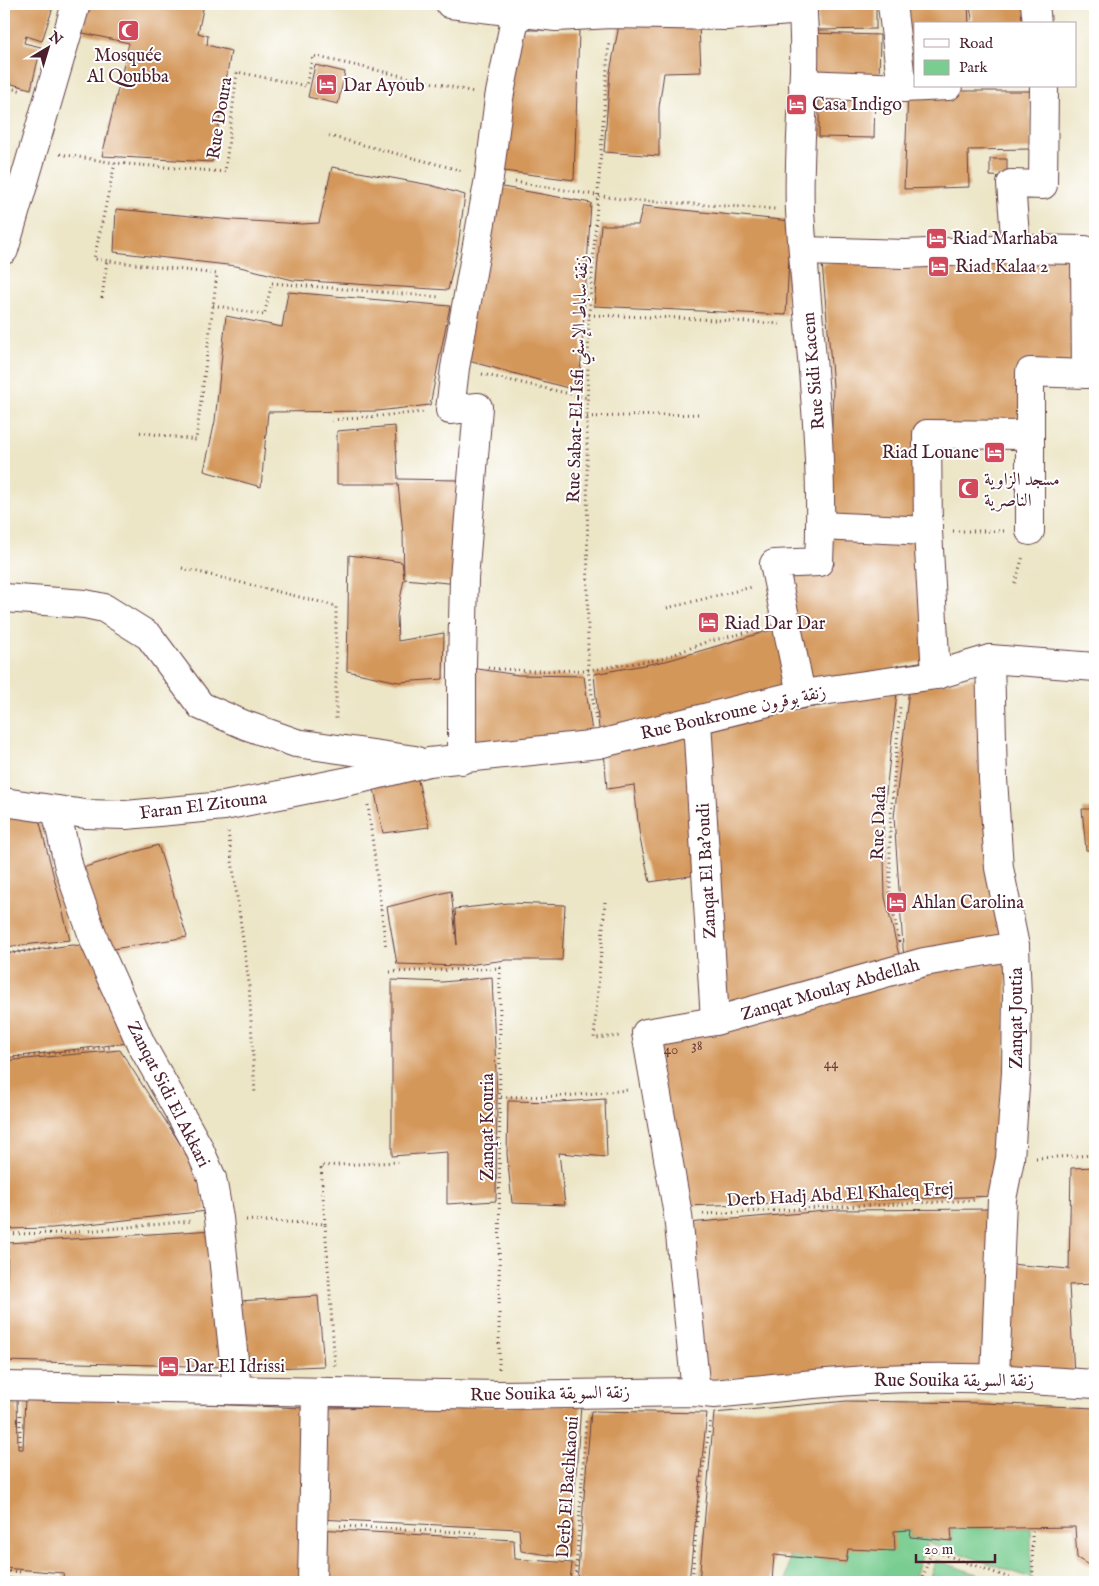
<svg xmlns="http://www.w3.org/2000/svg" width="1099" height="1586" viewBox="0 0 1099 1586" font-family="'IM FELL English',Amiri,serif">
<style>
.green{fill:#79cd91;stroke:#62765e}
.building{fill:#d4975a}
.lines{fill:none;stroke-linecap:round;stroke-linejoin:round}
.minor-casing{stroke:#623d42;stroke-width:30}
.path{stroke:#623d42;stroke-width:3;stroke-dasharray:1 4;stroke-linecap:butt}
.minor{stroke:#fff;stroke-width:28}
.labels{text-anchor:middle;stroke-width:4;stroke-linejoin:round;paint-order:stroke}
.number-label{font-size:15px;fill:#6c3d37}
.poi-label{font-size:18px;fill:#4a1f2b;stroke:#fff;text-anchor:start}
.street-label{font-size:18px;fill:#4a1f2b;stroke:#fff}
</style>
<rect width="100%" height="100%" fill="#fff"/>
<filter id="ink" filterUnits="userSpaceOnUse"><feTurbulence type="fractalNoise" baseFrequency=".02" numOctaves="2"/><feDisplacementMap in="SourceGraphic" scale="10" xChannelSelector="R" yChannelSelector="G"/><feConvolveMatrix kernelMatrix="1 2 1 2 8 2 1 2 1" color-interpolation-filters="sRGB"/></filter>
<filter id="wash" filterUnits="userSpaceOnUse"><feTurbulence type="fractalNoise" baseFrequency=".0096" numOctaves="4" result="noise"/><feDisplacementMap in="SourceGraphic" scale="20" xChannelSelector="R" yChannelSelector="G"/><feGaussianBlur stdDeviation="1.12" result="paint"/><feColorMatrix in="noise" values="0 0 0 0 0 0 0 0 0 0 0 0 0 0 0 0 0 1.4 0 .05"/><feComposite in="paint" operator="in"/></filter>
<g filter="url(#wash)">
<rect width="100%" height="100%" fill="#ece5c6"/>
<g class="green">
<polygon points="1031,1528 1031,1578 927,1542 913,1582 786,1582 789,1556 846,1562 848,1549 894,1531 911,1530 910,1537 952,1541 951,1529"/>
<polygon points="936,1560 999,1582 928,1582"/>
</g>
<g id="blocks">
<g class="building">
<polygon points="4,4 54,4 42,41 26,36 24,43 41,47 31,89 4,82"/>
<polygon points="89,4 204,4 198,33 208,36 207,45 231,51 212,162 102,156 129,43 83,33"/>
<polygon points="817,4 876,4 876,29 818,30"/>
<polygon points="902,4 968,4 969,24 915,24 915,81"/>
<polygon points="991,4 1028,4 1029,24 973,24 970,7"/>
<polygon points="699,24 701,72 664,73 659,107 659,156 604,152 610,72 619,25"/>
<polygon points="520,30 579,30 574,180 495,170"/>
<polygon points="808,33 880,35 879,80 807,78"/>
<polygon points="315,65 345,72 338,104 308,97"/>
<polygon points="819,91 875,92 874,138 819,137"/>
<polygon points="908,91 1030,91 1031,149 968,150 969,187 904,189"/>
<polygon points="990,159 1007,159 1007,177 990,176"/>
<polygon points="332,167 430,185 465,195 458,246 448,290 293,280 236,266 114,252 116,209 233,220 302,224 319,223"/>
<polygon points="497,186 591,203 579,391 461,359"/>
<polygon points="643,206 791,221 786,315 594,306 601,225 638,225"/>
<polygon points="1082,252 1079,369 1027,372 1021,433 926,427 922,526 829,520 833,386 822,263"/>
<polygon points="288,292 450,306 430,405 377,411 268,412 261,487 204,471 215,421 226,316 282,327"/>
<polygon points="395,426 398,479 459,480 459,584 404,579 397,616 398,641 444,633 443,679 399,682 347,671 349,555 402,562 404,578 403,533 398,484 337,484 337,431"/>
<polygon points="831,530 923,533 931,660 896,666 897,675 803,688 782,571 834,565"/>
<polygon points="778,628 791,691 677,718 599,729 594,674 666,661"/>
<polygon points="465,667 518,675 584,676 593,739 466,757"/>
<polygon points="990,675 1010,946 904,961 894,817 909,689"/>
<polygon points="897,692 883,821 885,897 900,959 721,1016 708,726"/>
<polygon points="695,732 703,874 650,882 640,839 634,785 607,789 604,750"/>
<polygon points="416,772 429,827 383,833 372,778"/>
<polygon points="1082,809 1095,809 1095,850 1086,850"/>
<polygon points="4,810 38,815 70,940 4,947"/>
<polygon points="158,845 187,937 107,950 75,870"/>
<polygon points="451,891 457,945 455,909 508,903 565,905 562,960 506,960 460,966 397,964 387,907"/>
<polygon points="72,945 89,946 128,1043 4,1058 4,954"/>
<polygon points="1007,960 1005,1091 996,1196 684,1206 652,1035 866,983"/>
<polygon points="492,977 497,1095 496,1201 447,1204 447,1152 392,1156 392,980 443,982"/>
<polygon points="120,1050 195,1167 207,1211 52,1228 4,1229 4,1061"/>
<polygon points="605,1099 607,1157 559,1153 565,1205 512,1203 507,1154 508,1101 560,1102"/>
<polygon points="1095,1167 1095,1284 1069,1285 1074,1375 1005,1368 1009,1264 1069,1269 1071,1168"/>
<polygon points="997,1209 994,1371 814,1370 697,1382 688,1223 837,1210"/>
<polygon points="214,1230 228,1367 4,1361 8,1243"/>
<polygon points="318,1296 324,1366 246,1369 239,1301"/>
<polygon points="4,1397 17,1397 18,1449 23,1449 25,1397 304,1408 306,1582 64,1582 63,1573 4,1568"/>
<polygon points="847,1401 984,1403 1095,1408 1095,1569 1077,1558 1075,1527 951,1529 952,1541 910,1537 911,1530 894,1531 895,1551 848,1549 846,1562 774,1555 772,1582 699,1582 714,1413"/>
<polygon points="581,1405 570,1558 521,1551 519,1529 319,1519 320,1408"/>
<polygon points="591,1411 707,1413 689,1582 577,1582"/>
<polygon points="317,1529 514,1540 515,1559 572,1563 570,1582 317,1582"/>
<polygon points="4,1577 32,1581 32,1582 4,1582"/>
</g>
</g>
</g>
<g filter="url(#ink)">
<use href="#blocks" fill-opacity="0" stroke="#623d42" stroke-width="1"/>
<g class="lines">
<defs>
<g id="minor">
<polyline points="450,4 556,17 611,14 726,16 803,10"/>
<polyline points="892,4 902,88"/>
<polyline points="1035,4 1037,24"/>
<polyline points="803,84 902,88 948,86"/>
<polyline points="1044,86 1043,185 1011,184 1016,249 1085,250 1085,262 1095,262"/>
<polyline points="4,250 76,4"/>
<polyline points="804,251 905,254 1016,249"/>
<polyline points="820,526 928,531"/>
<polyline points="1030,531 1030,372 1086,374 1085,262"/>
<polyline points="4,598 85,604 104,608 149,636 201,706 245,725 296,743 415,760"/>
<polyline points="990,659 993,779 999,868 1015,946 1017,996 1016,1072 1010,1159 1002,1199 995,1378"/>
<polyline points="936,675 928,531 927,434 1029,435"/>
<path d="M801,694L774,564L819,562C825,445 807,328 800,211C797,143 809,72 802,4"/>
<polyline points="697,721 715,1021"/>
<polyline points="462,760 462,664 464,579 478,407 450,410 455,368 489,178 499,98 516,14"/>
<polyline points="4,802 85,814 126,815 224,806 364,778 429,762 599,744 801,694 936,675 990,659 1095,667"/>
<polyline points="56,810 69,868 95,942 141,1044 198,1146 212,1178 219,1218 237,1389"/>
<path d="M4,1386L499,1395L696,1392L714,1394C765,1389 816,1383 866,1380C943,1375 1019,1379 1095,1384"/>
<polyline points="696,1392 678,1215 646,1033 715,1021 924,962 1015,946"/>
<polyline points="312,1582 316,1393"/>
</g>
</defs>
<use href="#minor" class="minor-casing"/>
<g class="path">
<polyline points="4,87 23,91"/>
<polyline points="329,136 463,171"/>
<polyline points="60,154 115,163 225,172 237,72 306,86 313,56 474,92"/>
<polyline points="115,163 94,259 217,274 196,440 138,432"/>
<polyline points="515,182 627,200 775,209"/>
<polyline points="102,298 107,260"/>
<polyline points="213,305 264,315 272,283 440,297"/>
<polyline points="589,315 681,318 783,324"/>
<polyline points="482,374 588,398"/>
<polyline points="587,417 698,414"/>
<polyline points="332,420 425,412"/>
<polyline points="953,531 1005,531"/>
<polyline points="182,568 336,606 336,721"/>
<polyline points="1015,583 1023,556"/>
<polyline points="667,608 752,587"/>
<polyline points="488,668 529,671 588,670 662,659 706,642 761,629"/>
<polyline points="596,719 588,670 587,417 589,315 609,41"/>
<polyline points="368,805 386,948"/>
<polyline points="228,832 249,983 255,1095"/>
<polyline points="605,902 594,1038 621,1036"/>
<polyline points="899,942 890,895 890,825 900,707"/>
<polyline points="4,954 55,947"/>
<polyline points="390,972 500,968 499,1369"/>
<polyline points="4,1058 113,1047"/>
<polyline points="501,1097 565,1096 628,1090"/>
<polyline points="1036,1158 1095,1155"/>
<polyline points="703,1214 977,1200"/>
<polyline points="246,1220 325,1224 335,1366"/>
<polyline points="325,1224 321,1166 398,1162"/>
<polyline points="4,1234 65,1233 193,1221"/>
<polyline points="20,1446 20,1412"/>
<polyline points="340,1526 477,1533"/>
<polyline points="1032,1531 1033,1582"/>
<polyline points="4,1571 22,1572"/>
<polyline points="575,1582 586,1421"/>
<polyline points="692,1582 699,1492 711,1419"/>
<polyline points="921,1582 932,1550 1021,1582"/>
</g>
<use href="#minor" class="minor"/>
</g>
</g>
<defs>
<symbol id="mosque-square" viewBox="-11 -11 22 22"><rect x="-9" y="-9" width="18" height="18" rx="4" fill="#d1495b" stroke="#fff"/><path d="M3.5-4.9A6 6 0 1 0 3.5 4.9A5 5 0 1 1 3.5-4.9Z" fill="#fff"/></symbol>
<symbol id="hotel-square" viewBox="-11 -11 22 22"><rect x="-9" y="-9" width="18" height="18" rx="4" fill="#d1495b" stroke="#fff"/><path d="M-6-4.5h1.5V1H6V5H4.5V3h-9V5H-6ZM-4 0a1.8 1.8 0 1 1 3.6 0ZM.5 0V-2.5h3Q6-2.5 6 0Z" fill="#fff"/></symbol>
</defs>
<g fill-rule="evenodd">
<use href="#mosque-square" x="116" y="18" width="25" height="25"/>
<use href="#hotel-square" x="314" y="72" width="25" height="25"/>
<use href="#hotel-square" x="784" y="92" width="25" height="25"/>
<use href="#hotel-square" x="924" y="226" width="25" height="25"/>
<use href="#hotel-square" x="926" y="254" width="25" height="25"/>
<use href="#hotel-square" x="982" y="440" width="25" height="25"/>
<use href="#mosque-square" x="956" y="476" width="25" height="25"/>
<use href="#hotel-square" x="696" y="610" width="25" height="25"/>
<use href="#hotel-square" x="884" y="890" width="25" height="25"/>
<use href="#hotel-square" x="156" y="1354" width="25" height="25"/>
</g>
<g class="labels">
<g class="number-label">
<text x="697" y="1050">38</text>
<text x="671" y="1054">40</text>
<text x="831" y="1068">44</text>
</g>
<g class="poi-label">
<text x="128" y="61" text-anchor="middle">Mosquée<tspan x="128" dy="21">Al Qoubba</tspan></text>
<text x="343" y="91">Dar Ayoub</text>
<text x="812" y="110">Casa Indigo</text>
<text x="952" y="244">Riad Marhaba</text>
<text x="955" y="272">Riad Kalaa 2</text>
<text x="979" y="458" text-anchor="end">Riad Louane</text>
<text x="984" y="485">مسجد الزاوية<tspan x="984" dy="21">الناصرية</tspan></text>
<text x="724" y="629">Riad Dar Dar</text>
<text x="912" y="908">Ahlan Carolina</text>
<text x="185" y="1372">Dar El Idrissi</text>
</g>
<g class="street-label">
<text transform="translate(219 118) rotate(-81)" y="6">Rue Doura</text>
<text transform="translate(813 371) rotate(-95)" y="6">Rue Sidi Kacem</text>
<text transform="translate(577 379) rotate(-88)" y="6">Rue Sabat-El-Isfi زنقة ساباط الإسفي</text>
<text transform="translate(733 712) rotate(-13)" y="6">Rue Boukroune زنقة بوقرون</text>
<text transform="translate(203 805) rotate(-7)" y="6">Faran El Zitouna</text>
<text transform="translate(878 823) rotate(-88)" y="6">Rue Dada</text>
<text transform="translate(706 871) rotate(-93)" y="6">Zanqat El Ba'oudi</text>
<text transform="translate(830 989) rotate(-16)" y="6">Zanqat Moulay Abdellah</text>
<text transform="translate(1016 1018) rotate(-90)" y="6">Zanqat Joutia</text>
<text transform="translate(169 1094) rotate(63)" y="6">Zanqat Sidi El Akkari</text>
<text transform="translate(487 1127) rotate(-90)" y="6">Zanqat Kouria</text>
<text transform="translate(840 1194) rotate(-3)" y="6">Derb Hadj Abd El Khaleq Frej</text>
<text x="954" y="1386">Rue Souika زنقة السويقة</text>
<text transform="translate(550 1393) rotate(-1)" y="6">Rue Souika زنقة السويقة</text>
<text transform="translate(567 1487) rotate(-86)" y="6">Derb El Bachkaoui</text>
</g>
</g>
<rect width="1099" height="1586" fill="none" stroke="#fff" stroke-width="20"/>
<rect x="914" y="22" width="162" height="65" fill="#ffffff" stroke="#b7a5aa"/>
<rect x="924" y="39" width="25" height="8" fill="#ffffff" stroke="#b7a5aa"/>
<text x="959" y="48" font-size="15" fill="#4a1f2b">Road</text>
<rect x="924" y="60" width="25" height="15" fill="#79cd91" stroke="#b7a5aa"/>
<text x="959" y="72" font-size="15" fill="#4a1f2b">Park</text>
<g transform="translate(48 48) rotate(38)" stroke="#ffffff" stroke-width="4" paint-order="stroke">
<path d="M0-4L9 19L0 12L-9 19Z" fill="#4a1f2b"/>
<text y="-8" font-size="14" font-weight="bold" text-anchor="middle" fill="#4a1f2b">N</text>
</g>
<path d="M916 1554v8h79v-8" fill="none" stroke="#4a1f2b" stroke-width="2.5"/>
<text x="924" y="1554" font-size="15" fill="#4a1f2b" stroke="#ffffff" stroke-width="4" paint-order="stroke">20 m</text>
</svg>
